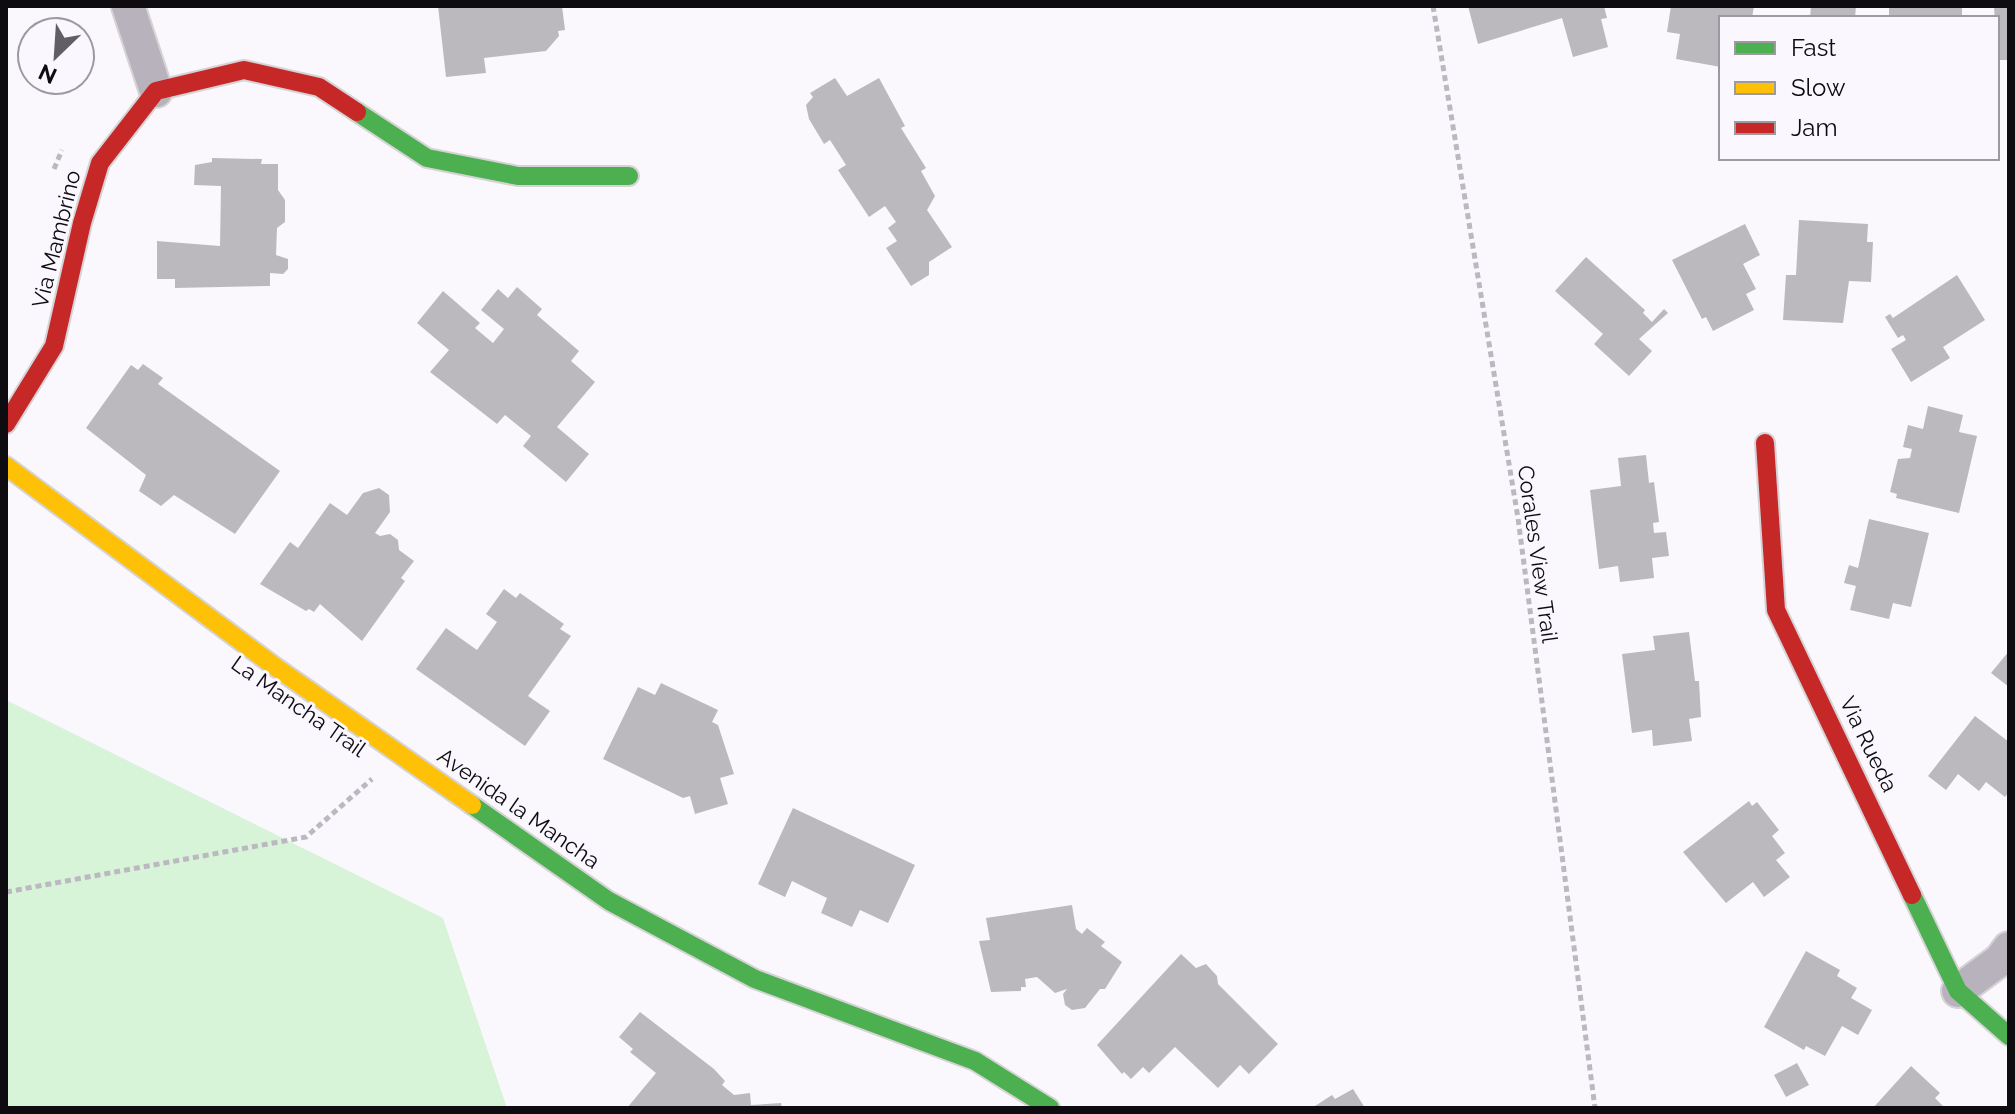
<svg xmlns="http://www.w3.org/2000/svg" width="2015" height="1114" viewBox="0 0 2015 1114" font-family="Raleway,sans-serif">
<style>
.green{fill:#d7f4d9}
.building{fill:#bcb9be}
.lines{fill:none;stroke-linecap:round;stroke-linejoin:round}
.street-casing{stroke:#d5d3d6;stroke-width:36}
.fast-casing{stroke:#d5d3d6;stroke-width:22}
.slow-casing{stroke:#d5d3d6;stroke-width:22}
.jam-casing{stroke:#d5d3d6;stroke-width:22}
.path{stroke:#bcb8c0;stroke-width:5;stroke-dasharray:6 4;stroke-linecap:butt}
.street{stroke:#b8b2bc;stroke-width:32}
.fast{stroke:#4caf50;stroke-width:18}
.slow{stroke:#ffc107;stroke-width:18}
.jam{stroke:#c62828;stroke-width:18}
.labels{text-anchor:middle;stroke-width:6;stroke-linejoin:round;paint-order:stroke}
.street-label{font-size:22px;fill:#0e0b11;stroke:#fbf7fe}
</style>
<rect width="100%" height="100%" fill="#fbf8fd"/>
<polygon class="green" points="6,700 443,918 507,1108 6,1108"/>
<g class="building">
<polygon points="438,6 562,6 565,30 558,31 559,36 546,51 484,58 486,73 446,77"/>
<polygon points="1468,6 1604,6 1607,18 1601,19 1608,47 1573,57 1562,18 1478,44"/>
<polygon points="1671,6 1754,6 1752,18 1721,18 1721,67 1676,59 1680,34 1667,32"/>
<polygon points="1811,6 1856,6 1855,18 1810,18"/>
<rect x="1889" y="6" width="73" height="12"/>
<polygon points="1994,6 2009,6 2009,60 1997,60"/>
<polygon points="835,78 847,96 879,78 905,126 901,128 926,168 921,171 935,196 927,210 952,247 929,262 929,275 911,286 886,248 897,241 888,228 896,222 885,206 869,217 838,170 846,165 830,140 824,144 809,119 806,105 813,97 810,93"/>
<polygon points="212,158 262,159 261,164 278,164 278,190 285,200 285,222 277,228 276,255 288,259 288,269 283,274 270,273 270,286 175,288 175,279 157,279 157,241 220,246 221,186 194,185 195,165 212,162"/>
<polygon points="1799,220 1868,224 1867,242 1873,242 1871,282 1849,281 1843,323 1783,320 1786,275 1796,275"/>
<polygon points="1745,224 1760,255 1743,264 1756,289 1746,294 1754,310 1713,331 1706,317 1702,319 1672,260"/>
<polygon points="1586,257 1645,310 1643,313 1652,322 1664,309 1668,313 1639,339 1652,351 1629,376 1594,344 1603,334 1555,291"/>
<polygon points="1957,275 1985,320 1943,347 1950,358 1911,382 1891,349 1906,340 1903,335 1898,338 1885,317 1890,314 1893,318"/>
<polygon points="517,287 542,309 537,315 579,351 571,361 595,382 557,427 589,454 566,482 523,446 531,436 505,415 497,424 430,372 449,350 417,323 443,291 480,323 475,328 493,343 504,329 481,310 498,289 508,298"/>
<polygon points="143,364 163,378 158,384 280,471 235,534 174,495 161,506 139,491 146,475 86,428 131,365 138,370"/>
<polygon points="1928,406 1963,415 1959,432 1977,436 1959,513 1896,498 1897,494 1890,492 1898,459 1910,458 1912,449 1903,447 1908,425 1923,429"/>
<polygon points="1646,455 1649,483 1654,482 1659,522 1653,523 1654,533 1666,532 1669,556 1652,558 1654,578 1620,582 1618,566 1599,569 1590,490 1621,486 1618,458"/>
<polygon points="379,488 389,495 390,512 375,533 380,536 390,534 398,540 399,550 414,561 401,578 405,581 362,641 320,604 314,612 309,609 306,611 260,584 290,542 298,548 330,503 347,515 363,493"/>
<polygon points="1869,519 1929,533 1911,607 1893,603 1889,619 1850,610 1856,586 1844,583 1849,565 1858,568"/>
<polygon points="504,589 516,598 520,593 564,624 560,629 571,636 528,696 550,711 525,746 416,669 446,628 477,650 497,622 486,614"/>
<polygon points="1689,632 1695,681 1699,681 1701,717 1689,719 1692,741 1653,746 1652,730 1632,733 1622,654 1655,650 1653,636"/>
<polygon points="2009,651 2009,687 1991,673"/>
<polygon points="661,683 718,710 712,722 718,725 734,774 720,778 728,804 695,814 690,796 683,798 603,759 638,687 655,695"/>
<polygon points="1975,716 2009,742 2009,792 2005,797 1986,782 1979,791 1958,774 1946,790 1928,776"/>
<polygon points="1749,801 1752,806 1757,802 1779,830 1772,836 1785,853 1776,860 1790,877 1764,897 1753,882 1726,903 1683,852"/>
<polygon points="793,808 915,865 888,923 860,910 852,927 821,913 827,898 792,881 785,897 758,884"/>
<polygon points="1072,905 1076,929 1082,934 1087,928 1105,942 1101,946 1122,962 1105,989 1100,989 1085,1008 1072,1010 1065,1005 1063,994 1067,989 1055,993 1037,977 1025,979 1026,987 1021,987 1021,991 991,992 979,941 990,940 986,918"/>
<polygon points="1806,951 1840,970 1837,976 1857,988 1851,998 1872,1010 1858,1035 1842,1026 1825,1056 1806,1046 1804,1050 1764,1027"/>
<polygon points="1181,954 1196,968 1206,964 1217,976 1218,984 1278,1044 1249,1074 1240,1065 1218,1088 1175,1047 1149,1073 1143,1067 1131,1079 1124,1072 1122,1074 1097,1045"/>
<polygon points="640,1012 714,1069 725,1081 722,1085 734,1095 750,1093 751,1105 781,1103 782,1108 627,1108 656,1073 630,1052 633,1049 619,1037"/>
<polygon points="1797,1063 1809,1085 1786,1097 1774,1075"/>
<polygon points="1911,1066 1940,1093 1935,1098 1945,1108 1873,1108"/>
<polygon points="1353,1089 1365,1108 1312,1108 1332,1095 1335,1099"/>
</g>
<g class="lines">
<defs>
<g id="street">
<polyline points="128,6 156,91"/>
<polyline points="1958,991 2000,960 2009,948"/>
</g>
<g id="fast">
<polyline points="357,112 427,158 518,176 629,176"/>
<polyline points="472,805 609,901 755,979 975,1061 1050,1108"/>
<polyline points="1912,895 1958,991 2009,1036"/>
</g>
<polyline id="slow" points="6,466 274,666 472,805"/>
<g id="jam">
<polyline points="6,424 54,346 82,223 100,163 156,91 244,70 319,87 357,112"/>
<polyline points="1765,443 1776,610 1912,895"/>
</g>
</defs>
<use href="#street" class="street-casing"/>
<use href="#fast" class="fast-casing"/>
<use href="#slow" class="slow-casing"/>
<use href="#jam" class="jam-casing"/>
<g class="path">
<polyline points="1433,6 1518,518 1595,1108"/>
<polyline points="54,169 62,150"/>
<polyline points="6,892 306,837 372,779"/>
</g>
<use href="#street" class="street"/>
<use href="#fast" class="fast"/>
<use href="#slow" class="slow"/>
<use href="#jam" class="jam"/>
</g>
<g class="labels">
<g class="street-label">
<text transform="translate(56 239) rotate(-76)" y="8">Via Mambrino</text>
<text transform="translate(1538 554) rotate(82)" y="8">Corales View Trail</text>
<text transform="translate(299 706) rotate(35)" y="8">La Mancha Trail</text>
<text transform="translate(1869 744) rotate(64)" y="8">Via Rueda</text>
<text transform="translate(519 808) rotate(35)" y="8">Avenida la Mancha</text>
</g>
</g>
<rect width="2015" height="1114" fill="none" stroke="#0e0b11" stroke-width="16"/>
<rect x="1719" y="16" width="280" height="144" fill="#fbf7fe" stroke="#9c999f" stroke-width="2"/>
<rect x="1735" y="42" width="40" height="12" fill="#4caf50" stroke="#9c999f" stroke-width="2"/>
<text x="1791" y="56" font-size="24" fill="#0e0b11">Fast</text>
<rect x="1735" y="82" width="40" height="12" fill="#ffc107" stroke="#9c999f" stroke-width="2"/>
<text x="1791" y="96" font-size="24" fill="#0e0b11">Slow</text>
<rect x="1735" y="122" width="40" height="12" fill="#c62828" stroke="#9c999f" stroke-width="2"/>
<text x="1791" y="136" font-size="24" fill="#0e0b11">Jam</text>
<g transform="translate(56 56) rotate(205)"><circle r="38" fill="#fbf7fe" stroke="#9c999f" stroke-width="2"/>
<path d="M0-6L14 30L0 20L-14 30Z" fill="#615e64"/>
<text y="-12" font-size="22" font-weight="bold" text-anchor="middle" fill="#0e0b11">N</text>
</g>
</svg>
